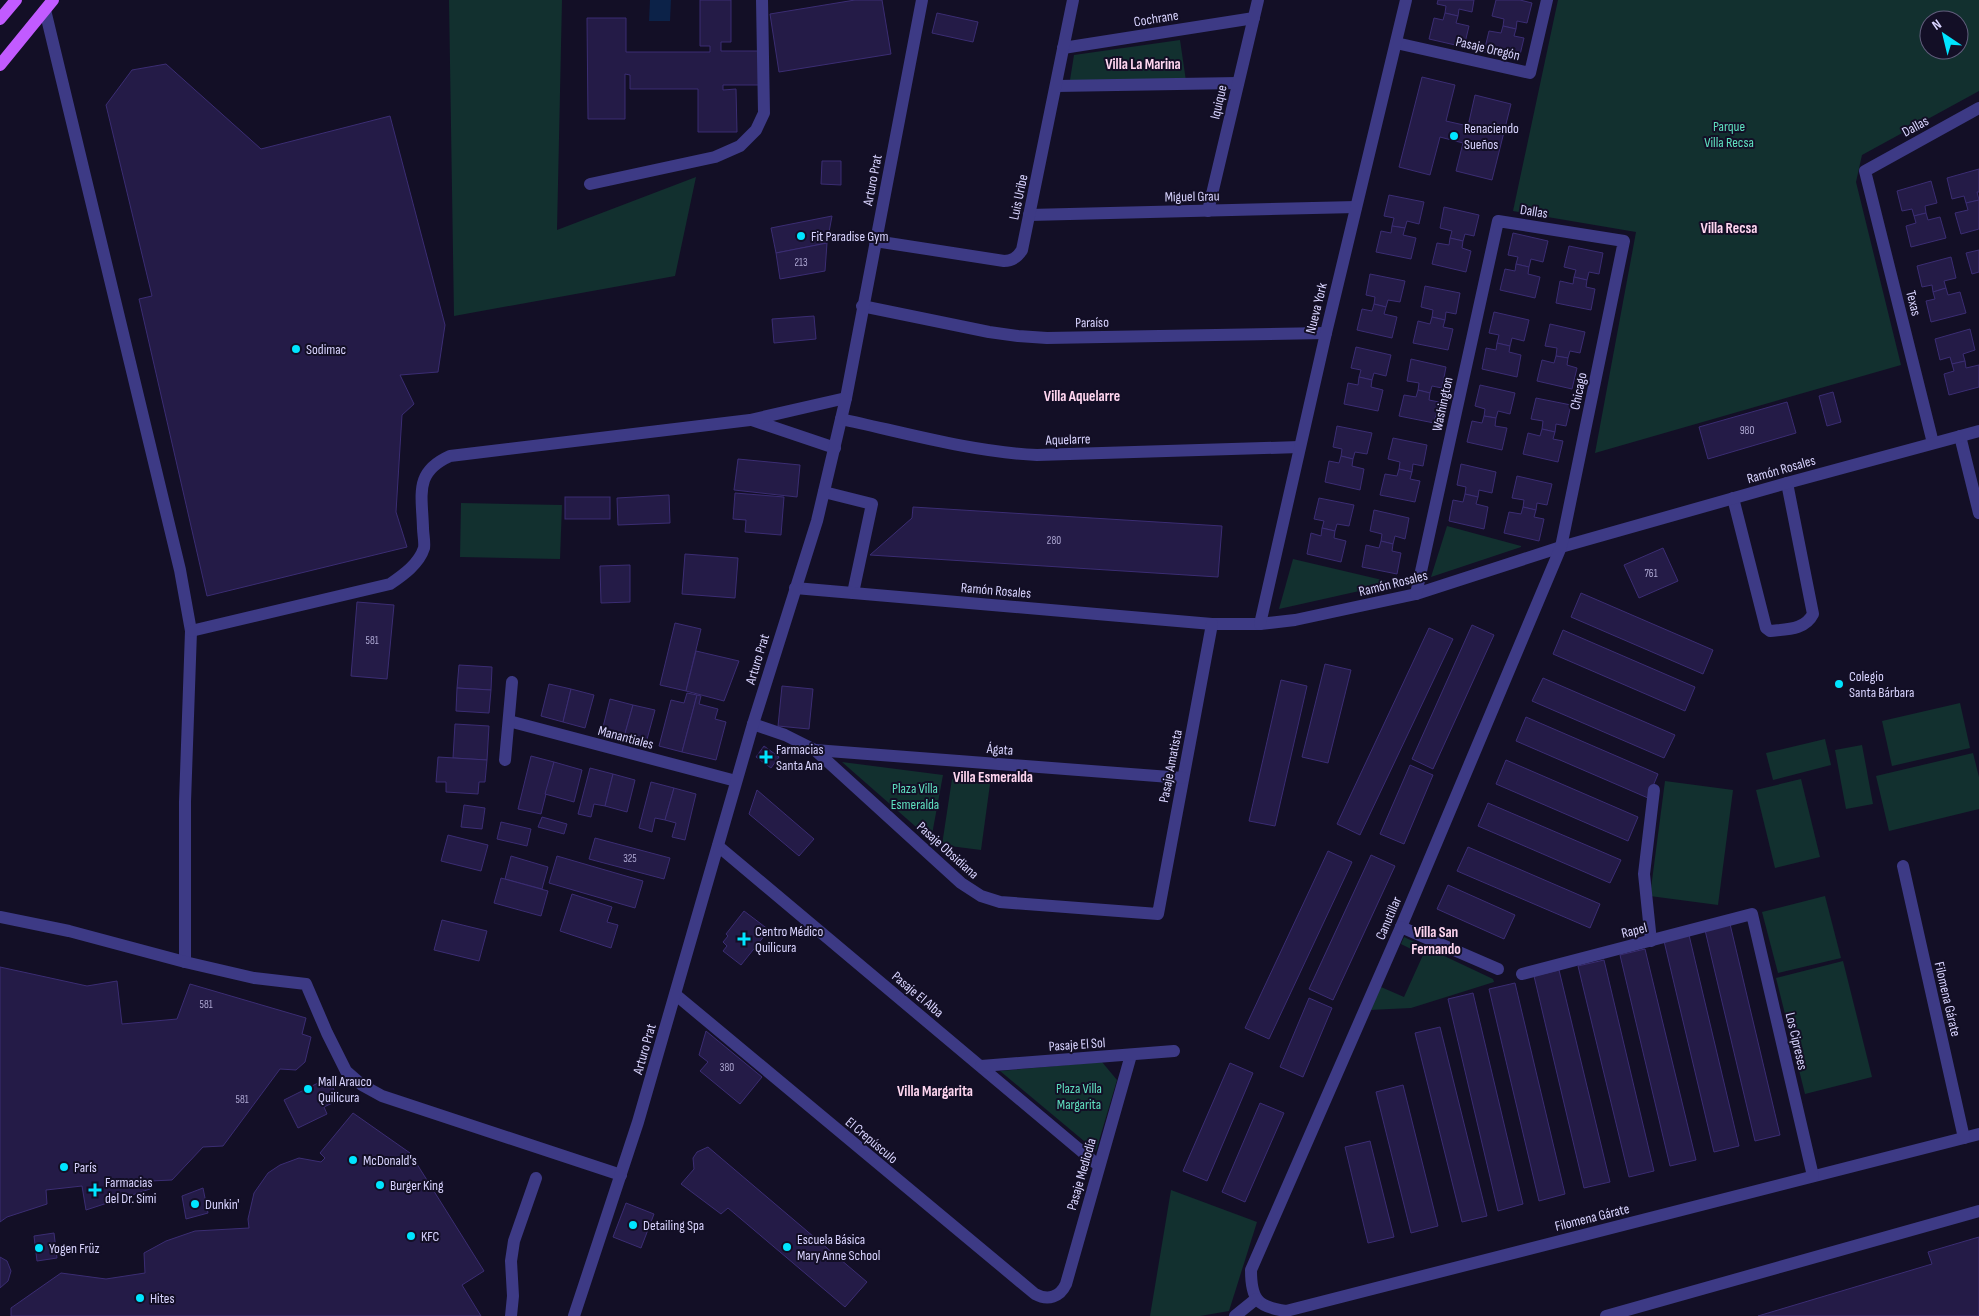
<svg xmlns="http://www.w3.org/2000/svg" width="1979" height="1316" viewBox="0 0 1979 1316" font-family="'Sofia Sans Condensed',sans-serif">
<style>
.green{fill:#12302f;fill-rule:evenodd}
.water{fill:#0c2248}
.building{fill:#241b47;stroke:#3b2d73}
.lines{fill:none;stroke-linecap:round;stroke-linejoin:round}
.minor{stroke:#3d3a85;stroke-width:12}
.major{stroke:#c25bff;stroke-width:12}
.poi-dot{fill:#00e5ff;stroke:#130f26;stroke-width:2}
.labels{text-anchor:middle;stroke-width:4;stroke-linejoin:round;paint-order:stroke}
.number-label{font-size:11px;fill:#aca6d1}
.street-label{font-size:14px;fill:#d9d4ff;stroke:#130f26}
.park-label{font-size:14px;fill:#5fe0c0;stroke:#130f26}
.poi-label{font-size:14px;fill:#d9d4ff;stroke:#130f26;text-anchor:start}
.neighbourhood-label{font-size:15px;font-weight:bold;fill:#ffd6f0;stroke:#130f26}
</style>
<rect width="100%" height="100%" fill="#130f26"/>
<g class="green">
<polygon points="449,0 562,0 557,230 696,177 675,276 454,316"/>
<path d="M1558,0H1979V91L1862,155L1856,182L1901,365L1595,453L1636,232L1513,211ZM1929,20H1959V50H1929Z"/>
<polygon points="1180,40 1186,81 1070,80 1074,55"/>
<polygon points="461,503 562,505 560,559 460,557"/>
<polygon points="1447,526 1521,546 1521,547 1431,577"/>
<polygon points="1293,559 1395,583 1279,609"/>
<polygon points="1960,703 1970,748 1892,766 1882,721"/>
<polygon points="1825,739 1831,765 1773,780 1766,753"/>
<polygon points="1862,745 1873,804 1846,809 1835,750"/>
<polygon points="1973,753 1979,777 1979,809 1889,831 1876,776"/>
<polygon points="842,762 943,775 931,840"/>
<polygon points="952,779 990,784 981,850 942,845"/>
<polygon points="1801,779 1820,857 1775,868 1756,790"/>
<polygon points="1665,781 1733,790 1718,905 1650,896"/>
<polygon points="1825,896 1841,958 1778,973 1762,912"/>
<polygon points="1404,937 1493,979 1494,982 1411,1008 1369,1010 1381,987 1404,997 1423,955 1401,944"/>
<polygon points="1843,961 1872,1077 1805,1094 1776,978"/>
<polygon points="1102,1062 1117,1080 1096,1151 1000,1071"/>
<polygon points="1171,1190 1257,1222 1229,1311 1200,1316 1150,1316"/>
</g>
<polygon class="water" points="650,0 671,0 670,21 649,21"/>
<g class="building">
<polygon points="700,0 731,0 731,42 721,42 721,51 759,51 759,85 723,85 723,90 736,89 737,132 698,132 698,89 630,89 630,75 625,74 625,119 588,119 587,18 626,18 626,52 710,52 710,46 700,46"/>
<polygon points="855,0 882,0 891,54 779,72 770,14"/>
<polygon points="1438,0 1474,0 1472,12 1459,9 1458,16 1445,13 1446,6 1437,4"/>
<polygon points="1496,0 1520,0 1532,3 1527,23 1517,21 1516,29 1503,26 1504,19 1492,16"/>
<polygon points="937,13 978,22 973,42 932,33"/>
<polygon points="1445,13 1458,16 1456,23 1469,26 1464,47 1429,39 1434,18 1443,20"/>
<polygon points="1503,26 1516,29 1514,36 1524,38 1519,59 1484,52 1489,31 1501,33"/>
<polygon points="166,64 261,149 390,116 445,325 438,372 400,375 414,404 402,415 396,512 407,547 207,596 139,299 152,296 106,105 132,70"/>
<polygon points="1422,77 1455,85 1446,121 1468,126 1475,95 1511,104 1492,180 1456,171 1463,143 1440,137 1430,175 1399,167"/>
<polygon points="822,161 841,161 841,185 821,184"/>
<polygon points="1979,169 1979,192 1977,192 1979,200 1966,203 1964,196 1952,199 1947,178"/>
<polygon points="1931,181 1937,203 1925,206 1926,213 1914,216 1912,209 1902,211 1897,191"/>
<polygon points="1389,195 1424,202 1419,224 1407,221 1405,228 1392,226 1394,218 1384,216"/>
<polygon points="1979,200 1979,229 1961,234 1955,213 1968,210 1966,203"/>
<polygon points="1444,207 1479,215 1474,236 1465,234 1463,241 1450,238 1452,231 1440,228"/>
<polygon points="1926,213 1928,220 1940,217 1946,238 1911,247 1906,226 1916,223 1914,216"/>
<polygon points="832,216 827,243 776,253 771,228"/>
<polygon points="1392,226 1405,228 1403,235 1416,238 1411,259 1376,252 1381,231 1391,233"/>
<polygon points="1513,233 1548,241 1543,262 1531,259 1529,267 1516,264 1518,257 1508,255"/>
<polygon points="1450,238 1463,241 1462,248 1471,251 1466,272 1432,264 1437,243 1449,245"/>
<polygon points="827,243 825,271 780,279 776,253"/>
<polygon points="1569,246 1603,253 1599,274 1589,272 1587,280 1574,277 1576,270 1564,267"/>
<polygon points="1979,250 1979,272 1972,274 1966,253"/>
<polygon points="1951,257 1956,278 1944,281 1946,288 1933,292 1932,285 1922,287 1917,266"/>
<polygon points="1516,264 1529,267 1528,274 1540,277 1535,298 1500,290 1505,269 1515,271"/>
<polygon points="1370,274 1405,281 1400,302 1388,300 1386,307 1374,304 1375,297 1366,295"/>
<polygon points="1574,277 1587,280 1586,287 1595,289 1591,310 1556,303 1560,281 1573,284"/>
<polygon points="1425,286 1460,293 1456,314 1446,312 1445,320 1432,317 1433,310 1421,307"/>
<polygon points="1946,288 1948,295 1960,292 1966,313 1931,322 1926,301 1935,299 1933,292"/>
<polygon points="1374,304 1386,307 1384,314 1397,317 1392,338 1357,330 1362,309 1372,311"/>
<polygon points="1494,312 1529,320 1524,341 1512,338 1510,346 1497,343 1499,335 1489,333"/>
<polygon points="814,316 816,339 774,343 772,319"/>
<polygon points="1432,317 1445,320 1443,327 1453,329 1448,350 1413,343 1418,321 1430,324"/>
<polygon points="1550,324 1585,332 1580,353 1570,351 1568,358 1556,356 1557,348 1545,346"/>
<polygon points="1970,329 1975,350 1963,354 1965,361 1952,364 1950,357 1940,360 1935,339"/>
<polygon points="1497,343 1510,346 1509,352 1521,355 1517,377 1482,369 1486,348 1496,350"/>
<polygon points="1356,347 1391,355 1386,376 1374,373 1372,380 1359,377 1361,370 1351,368"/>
<polygon points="1556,356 1568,358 1567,365 1577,368 1572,389 1537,381 1542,360 1554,363"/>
<polygon points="1411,359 1446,367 1442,388 1432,386 1430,393 1418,390 1419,383 1407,381"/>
<polygon points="1965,361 1966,368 1979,365 1979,387 1949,395 1944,374 1954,371 1952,364"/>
<polygon points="1359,377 1372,380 1371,387 1383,390 1378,411 1344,404 1348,383 1358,385"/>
<polygon points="1480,385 1515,393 1510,414 1498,411 1496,418 1484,416 1485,409 1475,406"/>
<polygon points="1418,390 1430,393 1429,400 1439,402 1434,423 1399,416 1404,395 1416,397"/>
<polygon points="1833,392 1841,422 1827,426 1819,396"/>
<polygon points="1536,398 1571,405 1566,426 1556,424 1555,432 1542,429 1543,421 1531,419"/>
<polygon points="1787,402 1796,433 1708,459 1699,427"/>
<polygon points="1484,416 1496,418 1495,426 1507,428 1502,450 1467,442 1472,421 1482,423"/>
<polygon points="1337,426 1372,433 1367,454 1355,452 1353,459 1341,456 1342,449 1333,447"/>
<polygon points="1542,429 1555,432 1553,439 1563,441 1558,462 1523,454 1528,433 1540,436"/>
<polygon points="1393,438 1427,445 1423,466 1413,464 1412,472 1399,469 1400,462 1388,459"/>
<polygon points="1341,456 1353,459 1352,466 1364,469 1360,490 1325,482 1329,461 1339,463"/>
<polygon points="738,459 800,465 797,497 734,490"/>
<polygon points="1461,464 1496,472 1492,493 1479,490 1478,497 1465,494 1466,487 1457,485"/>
<polygon points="1399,469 1412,472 1410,479 1420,481 1415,502 1380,495 1385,474 1397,476"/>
<polygon points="1517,476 1552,484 1547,505 1537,503 1536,510 1523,507 1524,500 1512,498"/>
<polygon points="735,493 784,497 781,535 745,532 746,520 733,519"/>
<polygon points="1465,494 1478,497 1476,504 1488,507 1484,529 1449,521 1453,500 1463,502"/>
<polygon points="669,495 670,523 618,525 617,498"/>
<rect x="565" y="497" width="45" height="22"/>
<polygon points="1319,498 1354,505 1349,526 1337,524 1335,531 1322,528 1324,521 1314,519"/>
<polygon points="913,507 1222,526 1218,577 870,555 912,518"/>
<polygon points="1523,507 1536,510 1534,517 1544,519 1539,541 1504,533 1509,512 1521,514"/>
<polygon points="1374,510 1409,518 1405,539 1395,536 1393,544 1381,541 1382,534 1370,531"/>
<polygon points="1322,528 1335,531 1334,538 1346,541 1341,562 1307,554 1311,533 1321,536"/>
<polygon points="1381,541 1393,544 1392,551 1401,553 1397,574 1362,567 1366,545 1379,548"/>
<polygon points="1663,548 1678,581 1639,598 1624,565"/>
<polygon points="685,554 738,558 735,598 682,594"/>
<polygon points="630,565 630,602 601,603 600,566"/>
<polygon points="1581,593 1713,650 1703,674 1571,617"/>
<polygon points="357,602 394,605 387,679 351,676"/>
<polygon points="675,623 701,629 686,691 660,685"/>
<polygon points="1472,625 1494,635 1433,769 1412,759"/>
<polygon points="1429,628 1453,639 1360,835 1337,824"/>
<polygon points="1563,630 1695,687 1685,711 1553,654"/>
<polygon points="696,651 739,661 724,701 686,691"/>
<polygon points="1325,664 1351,670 1328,763 1302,757"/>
<polygon points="459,665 492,667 491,690 457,688"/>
<polygon points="1543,678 1675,735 1664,758 1532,701"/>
<polygon points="1281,680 1307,686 1275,826 1249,821"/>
<polygon points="549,684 571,689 563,722 541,716"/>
<polygon points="782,686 813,689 809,729 778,726"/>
<polygon points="457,688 491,690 489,713 456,711"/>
<polygon points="571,689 594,695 585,728 563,722"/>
<polygon points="687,693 697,695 682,752 659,746 671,700 684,703"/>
<polygon points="697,695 701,696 699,704 718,709 715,719 726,722 716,760 682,752"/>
<polygon points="610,699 633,705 624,737 602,731"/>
<polygon points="633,705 655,710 646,743 624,737"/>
<polygon points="1526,717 1658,774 1648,798 1516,741"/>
<polygon points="455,724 489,726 487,760 453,758"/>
<polygon points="764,746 779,757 771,768 756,757"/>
<polygon points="531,756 554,762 541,814 518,809"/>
<polygon points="438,757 487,760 485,782 479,782 478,794 446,792 446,782 436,782"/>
<polygon points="1506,760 1638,817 1628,841 1496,784"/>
<polygon points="554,762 582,770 574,802 545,794"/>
<polygon points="1410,765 1433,775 1404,844 1380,834"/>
<polygon points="590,768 613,774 605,806 594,804 591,817 578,814"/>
<polygon points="613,774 635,780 627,812 605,806"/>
<polygon points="651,782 674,788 665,820 655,818 652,832 639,828"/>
<polygon points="674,788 696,794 685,840 672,837 676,823 665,820"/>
<polygon points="757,790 814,839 799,856 749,814"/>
<polygon points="1488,803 1621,860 1610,883 1478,826"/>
<polygon points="464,805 485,808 482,829 461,827"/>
<polygon points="542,817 567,824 564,834 538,827"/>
<polygon points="501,822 531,829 527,846 497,839"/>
<polygon points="448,835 488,845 481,871 441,861"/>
<polygon points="595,838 670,858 664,879 589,859"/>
<polygon points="1468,847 1600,904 1590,928 1457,871"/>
<polygon points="1328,851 1352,862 1269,1039 1245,1028"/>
<polygon points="1371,855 1395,866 1333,1000 1309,989"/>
<polygon points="511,856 548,867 542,889 505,879"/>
<polygon points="557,856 643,881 635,908 549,883"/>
<polygon points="501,878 548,891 541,916 494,903"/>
<polygon points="1448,885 1515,915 1504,939 1437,909"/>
<polygon points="572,894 612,907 607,922 618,925 611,948 560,931"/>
<polygon points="744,911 769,930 741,965 723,951 727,946 723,942 728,936 726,934"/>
<polygon points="442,920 487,931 479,961 434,950"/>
<polygon points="1730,924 1780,1135 1755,1141 1705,930"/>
<polygon points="1689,935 1739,1146 1714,1152 1664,941"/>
<polygon points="1645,949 1696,1160 1670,1166 1620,955"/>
<polygon points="1604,960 1654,1171 1629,1177 1578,966"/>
<polygon points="0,967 87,986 117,981 122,1024 177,1019 190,984 306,1018 302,1034 311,1037 305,1062 296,1070 280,1069 223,1146 203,1147 172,1180 150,1181 150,1189 86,1210 82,1186 46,1190 47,1204 7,1217 0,1222"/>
<polygon points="1559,970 1610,1182 1584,1188 1534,976"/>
<polygon points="1515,983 1565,1194 1539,1201 1489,989"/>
<polygon points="1473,993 1523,1204 1498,1211 1448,999"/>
<polygon points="1309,998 1332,1008 1303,1077 1280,1067"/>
<polygon points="1440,1027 1487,1216 1462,1222 1415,1033"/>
<polygon points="706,1031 762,1077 740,1104 700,1071 708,1062 699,1055"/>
<polygon points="1230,1063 1253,1073 1207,1181 1183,1171"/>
<polygon points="328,1078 339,1100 324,1107 327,1114 298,1128 284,1100"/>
<polygon points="1403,1085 1438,1226 1411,1233 1376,1092"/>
<polygon points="1260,1103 1284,1113 1245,1202 1222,1192"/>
<polygon points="353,1113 410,1153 484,1271 462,1285 481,1316 11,1316 11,1308 61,1273 106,1279 145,1273 144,1253 166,1241 195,1231 249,1228 248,1219 254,1193 268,1173 280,1165 299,1158 321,1162 325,1158 320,1153"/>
<polygon points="1370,1141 1394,1237 1368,1243 1345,1147"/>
<polygon points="708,1147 867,1282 845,1307 728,1208 721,1214 681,1184 694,1169 693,1158 697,1152"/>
<polygon points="203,1188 208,1213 186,1219 182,1196"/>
<polygon points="626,1203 654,1214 641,1248 613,1237"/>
<polygon points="54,1233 57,1258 37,1261 34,1236"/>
<polygon points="1979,1237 1979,1316 1758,1316 1932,1264 1928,1252"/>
<polygon points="0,1257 7,1261 11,1271 8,1281 0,1288"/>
</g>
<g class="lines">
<g class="minor">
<polyline points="45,10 180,570 191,631 185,802 185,962"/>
<polyline points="1396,43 1530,73 1547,0"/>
<polyline points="1063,48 1254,18"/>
<polyline points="1056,86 1238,83"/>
<polyline points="590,184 715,157 740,146 756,130 764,113 762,0"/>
<polyline points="1208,211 1258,0"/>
<polyline points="1029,215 1356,207"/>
<path d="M875,241L1004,261C1012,261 1017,258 1022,250L1073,0"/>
<polyline points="862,306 989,332 1018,336 1047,338 1326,333"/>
<path d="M841,419C906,433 971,452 1037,455L1299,447"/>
<polyline points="752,420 835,448"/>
<polyline points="1960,436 1979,513"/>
<polyline points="1933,443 1865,171 1979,108"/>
<polyline points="824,492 872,504 853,593"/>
<path d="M1733,498L1766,628L1770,631C1787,629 1805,630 1813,614L1787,483"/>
<polyline points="795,588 1212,624 1260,624 1295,620 1416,594 1561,547 1787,483 1979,431"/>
<path d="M1416,594L1498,221L1624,241L1561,547L1401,927L1251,1270C1251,1299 1257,1307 1286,1311L1979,1134"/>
<polyline points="1260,624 1326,333 1406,0"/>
<path d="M191,631L390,584C403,575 419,564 424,548C425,542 423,534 423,528C422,494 414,472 450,456L750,420L846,398"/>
<polyline points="509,721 736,781"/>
<polyline points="753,724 785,735 815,750 961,883 981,896 1000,902 1158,914 1212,624"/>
<polyline points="815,750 1183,778"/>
<polyline points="505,760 512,682"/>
<polyline points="718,846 1099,1166"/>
<polyline points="1903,866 1964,1138"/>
<polyline points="0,917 69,931 185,962 254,978 306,984 327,1033 346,1071 362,1085 382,1096 621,1175"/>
<polyline points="1401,927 1498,969"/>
<polyline points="1651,941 1644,874 1654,790"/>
<polyline points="1522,974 1752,914 1813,1176"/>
<path d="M676,995L1035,1294C1048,1301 1060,1297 1066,1284L1131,1055"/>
<polyline points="981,1066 1174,1051"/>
<polyline points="511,1316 513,1296 511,1261 514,1241 536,1178"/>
<polyline points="574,1316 638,1122 753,724 817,521 846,398 922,0"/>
<polyline points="1235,1316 1256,1299"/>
<polyline points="1606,1316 1979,1211"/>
</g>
<g class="major">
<polyline points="0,19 16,0"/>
<polyline points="0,65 53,0"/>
</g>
</g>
<g class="poi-dot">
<circle cx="1454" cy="136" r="5"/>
<circle cx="801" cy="236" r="5"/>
<circle cx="296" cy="349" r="5"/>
<circle cx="1839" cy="684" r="5"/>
<path d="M763.5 749.5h5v5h5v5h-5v5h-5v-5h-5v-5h5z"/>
<path d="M741.5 931.5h5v5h5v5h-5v5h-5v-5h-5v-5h5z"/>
<circle cx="308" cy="1089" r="5"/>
<circle cx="353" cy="1160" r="5"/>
<circle cx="64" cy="1167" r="5"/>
<circle cx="380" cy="1185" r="5"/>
<path d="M92.5 1182.5h5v5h5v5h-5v5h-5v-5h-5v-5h5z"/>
<circle cx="195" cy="1204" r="5"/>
<circle cx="633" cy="1225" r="5"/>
<circle cx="411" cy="1236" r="5"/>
<circle cx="787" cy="1247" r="5"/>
<circle cx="39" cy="1248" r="5"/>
<circle cx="140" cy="1298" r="5"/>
</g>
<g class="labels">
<g class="number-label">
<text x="801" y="266">213</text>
<text x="1747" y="434">980</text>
<text x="1054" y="544">280</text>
<text x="1651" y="577">761</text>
<text x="372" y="644">581</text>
<text x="630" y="862">325</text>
<text x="206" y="1008">581</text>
<text x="727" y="1071">380</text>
<text x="242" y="1103">581</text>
</g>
<g class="street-label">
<text transform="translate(1156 18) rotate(-9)" y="5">Cochrane</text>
<text transform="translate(1488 48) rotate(13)" y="5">Pasaje Oregón</text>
<text transform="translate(1218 102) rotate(-77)" y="5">Iquique</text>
<text transform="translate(1915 126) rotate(-29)" y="5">Dallas</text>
<text transform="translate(872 180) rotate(-79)" y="5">Arturo Prat</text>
<text transform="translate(1192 196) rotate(-1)" y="5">Miguel Grau</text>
<text transform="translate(1018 197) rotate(-78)" y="5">Luis Uribe</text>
<text transform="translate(1534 211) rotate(9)" y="5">Dallas</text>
<text transform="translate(1914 303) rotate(76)" y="5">Texas</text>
<text transform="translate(1316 308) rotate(-76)" y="5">Nueva York</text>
<text transform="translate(1092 322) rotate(-1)" y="5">Paraíso</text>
<text transform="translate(1578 391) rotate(-78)" y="5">Chicago</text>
<text transform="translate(1442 404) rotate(-78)" y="5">Washington</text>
<text transform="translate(1068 439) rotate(-2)" y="5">Aquelarre</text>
<text transform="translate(1781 469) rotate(-16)" y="5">Ramón Rosales</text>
<text transform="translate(1393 583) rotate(-14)" y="5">Ramón Rosales</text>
<text transform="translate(996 590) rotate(5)" y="5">Ramón Rosales</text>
<text transform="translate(757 659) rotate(-73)" y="5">Arturo Prat</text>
<text transform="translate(626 737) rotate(15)" y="5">Manantiales</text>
<text transform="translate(1000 749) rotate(4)" y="5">Ágata</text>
<text transform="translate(1170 766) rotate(-79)" y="5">Pasaje Amatista</text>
<text transform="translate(948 850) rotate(42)" y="5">Pasaje Obsidiana</text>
<text transform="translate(1388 918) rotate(-67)" y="5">Canutillar</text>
<text transform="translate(1634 930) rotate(-14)" y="5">Rapel</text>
<text transform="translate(918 994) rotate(40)" y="5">Pasaje El Alba</text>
<text transform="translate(1948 999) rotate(77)" y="5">Filomena Gárate</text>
<text transform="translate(1797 1041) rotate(77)" y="5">Los Cipreses</text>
<text transform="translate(1077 1044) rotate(-4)" y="5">Pasaje El Sol</text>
<text transform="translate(644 1049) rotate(-74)" y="5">Arturo Prat</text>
<text transform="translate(872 1140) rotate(40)" y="5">El Crepúsculo</text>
<text transform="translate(1081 1174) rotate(-74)" y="5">Pasaje Mediodía</text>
<text transform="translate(1592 1217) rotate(-14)" y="5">Filomena Gárate</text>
</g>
<g class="park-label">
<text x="1729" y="131">Parque<tspan x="1729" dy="16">Villa Recsa</tspan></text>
<text x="915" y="793">Plaza Villa<tspan x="915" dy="16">Esmeralda</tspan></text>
<text x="1079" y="1093">Plaza Villa<tspan x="1079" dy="16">Margarita</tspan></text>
</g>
<g class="poi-label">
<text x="1464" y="133">Renaciendo<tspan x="1464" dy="16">Sueños</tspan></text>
<text x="811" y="241">Fit Paradise Gym</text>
<text x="306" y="354">Sodimac</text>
<text x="1849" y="681">Colegio<tspan x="1849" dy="16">Santa Bárbara</tspan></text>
<text x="776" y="754">Farmacias<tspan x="776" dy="16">Santa Ana</tspan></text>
<text x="755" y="936">Centro Médico<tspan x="755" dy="16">Quilicura</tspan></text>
<text x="318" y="1086">Mall Arauco<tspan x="318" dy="16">Quilicura</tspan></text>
<text x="363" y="1165">McDonald's</text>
<text x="74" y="1172">París</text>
<text x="105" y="1187">Farmacias<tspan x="105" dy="16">del Dr. Simi</tspan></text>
<text x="390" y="1190">Burger King</text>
<text x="205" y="1209">Dunkin'</text>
<text x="643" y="1230">Detailing Spa</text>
<text x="421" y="1241">KFC</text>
<text x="797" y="1244">Escuela Básica<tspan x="797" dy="16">Mary Anne School</tspan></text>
<text x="49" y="1253">Yogen Früz</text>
<text x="150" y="1303">Hites</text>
</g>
<g class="neighbourhood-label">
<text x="1143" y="69">Villa La Marina</text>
<text x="1729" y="233">Villa Recsa</text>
<text x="1082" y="401">Villa Aquelarre</text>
<text x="993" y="782">Villa Esmeralda</text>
<text x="1436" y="937">Villa San<tspan x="1436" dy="17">Fernando</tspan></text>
<text x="935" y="1096">Villa Margarita</text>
</g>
</g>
<g transform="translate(1944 35) rotate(325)"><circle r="24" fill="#130f26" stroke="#625e7d"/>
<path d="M0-4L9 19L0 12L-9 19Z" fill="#00e5ff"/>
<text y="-8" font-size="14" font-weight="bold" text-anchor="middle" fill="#d9d4ff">N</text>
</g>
</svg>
